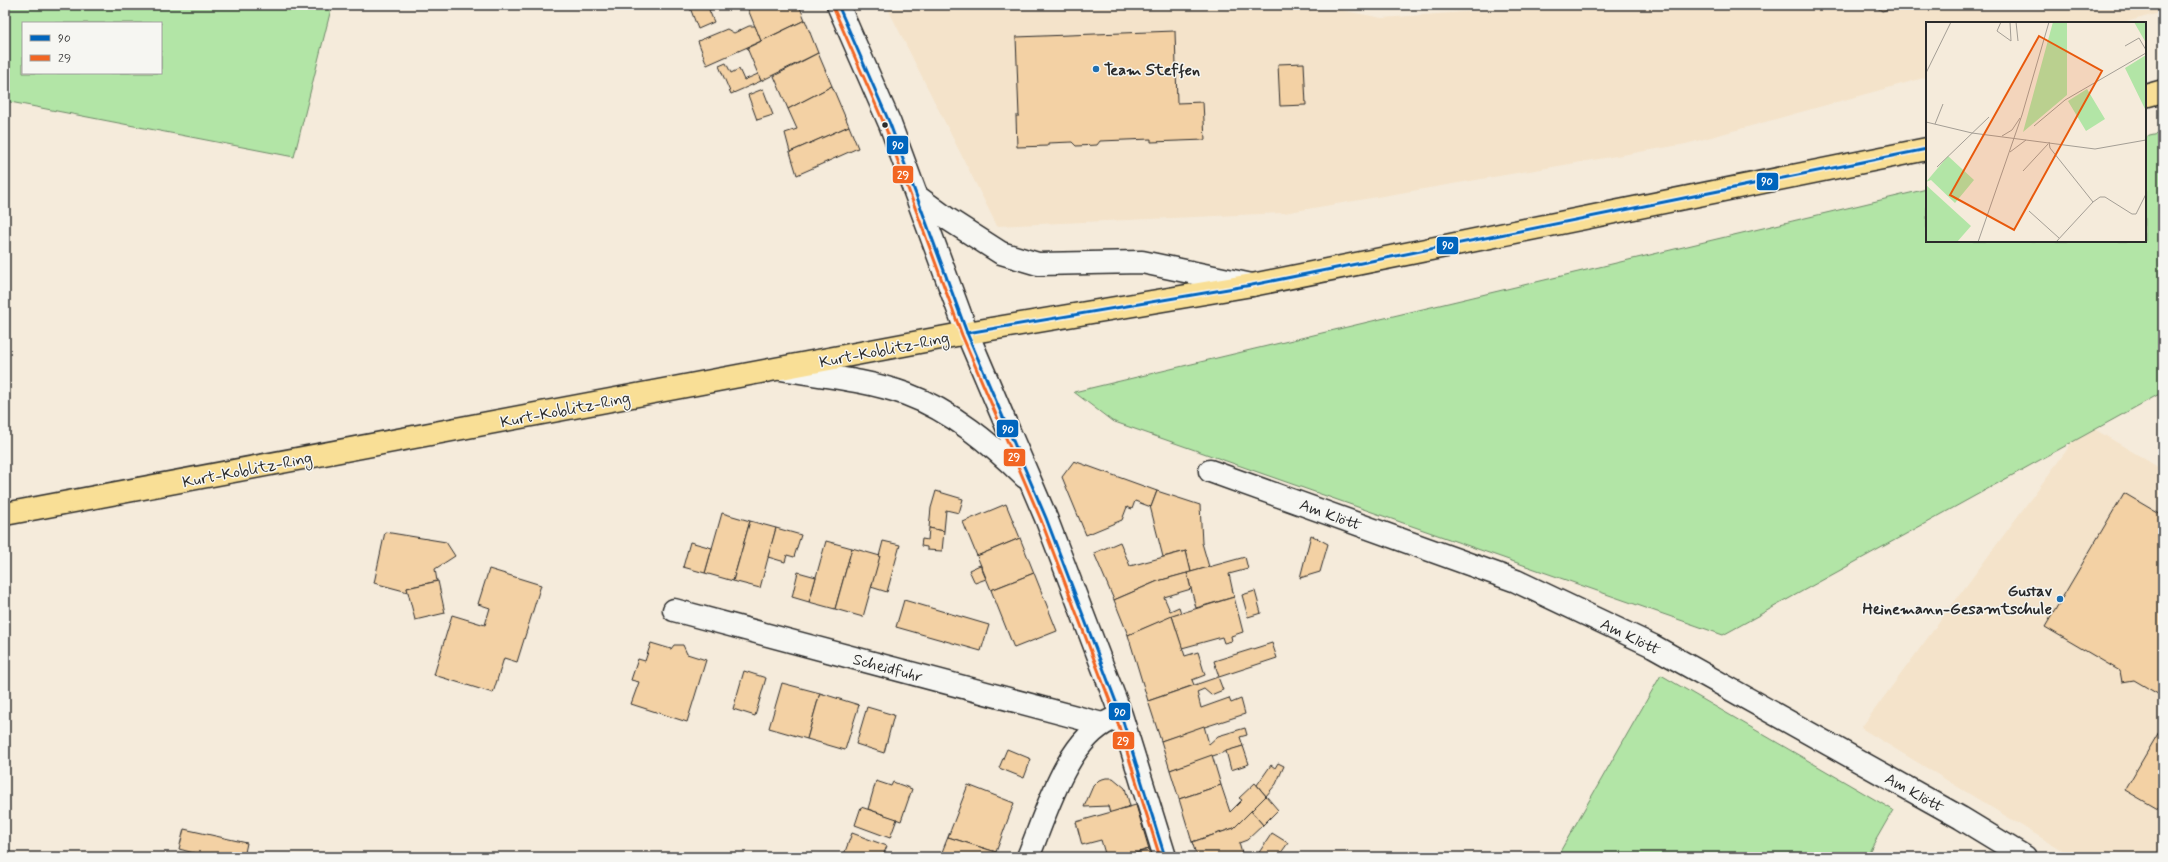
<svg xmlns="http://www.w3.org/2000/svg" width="2168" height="862" viewBox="0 0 2168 862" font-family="Mynerve,sans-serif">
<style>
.built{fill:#f4e3ca}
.green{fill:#b2e5a6;stroke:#6e8868;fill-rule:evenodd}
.building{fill:#f3d1a4;stroke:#2b2b2b}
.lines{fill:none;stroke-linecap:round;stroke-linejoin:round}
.minor-casing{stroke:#2b2b2b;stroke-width:25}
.major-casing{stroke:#2b2b2b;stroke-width:25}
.minor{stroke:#f6f6f2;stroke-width:22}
.major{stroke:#f9df96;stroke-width:22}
.bus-1-casing{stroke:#f6f6f2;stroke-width:6}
.bus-2-casing{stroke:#f6f6f2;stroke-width:6}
.bus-1{stroke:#0065bd;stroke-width:3}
.bus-2{stroke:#f26522;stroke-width:3}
.poi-dot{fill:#1f6fb2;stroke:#f6f6f2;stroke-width:1.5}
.bus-dot{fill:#2b2b2b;stroke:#f6f6f2;stroke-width:1.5}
.labels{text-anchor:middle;stroke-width:3;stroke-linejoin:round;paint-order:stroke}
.poi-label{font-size:16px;font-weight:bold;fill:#2b2b2b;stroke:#f6f6f2;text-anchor:start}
.street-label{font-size:16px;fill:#2b2b2b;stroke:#f6f6f2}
.inset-road{fill:none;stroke:#a49e95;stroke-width:1}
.view{fill:#e8590c;fill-opacity:0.15;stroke:#e8590c;stroke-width:2}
.inset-edge{fill:none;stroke:#2b2b2b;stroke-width:2}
.line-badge{stroke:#f6f6f2;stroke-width:1.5}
.badge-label{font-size:11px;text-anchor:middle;font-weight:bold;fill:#fff}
</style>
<rect width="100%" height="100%" fill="#f5ebdb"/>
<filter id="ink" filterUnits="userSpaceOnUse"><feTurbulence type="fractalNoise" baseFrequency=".025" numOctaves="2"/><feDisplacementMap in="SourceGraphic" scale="8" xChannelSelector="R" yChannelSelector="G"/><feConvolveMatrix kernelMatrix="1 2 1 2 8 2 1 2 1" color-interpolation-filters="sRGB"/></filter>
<g filter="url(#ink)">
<g class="built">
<polygon points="886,5 1314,5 1382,18 1564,5 2163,5 2163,12 2122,23 1927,23 1927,77 1686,144 1284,213 997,226"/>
<polygon points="2086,424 2163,470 2163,857 2073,857 1861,728"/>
</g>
<g class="green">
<path d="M5,5H332L294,157L5,101ZM23,23H161V73H23Z"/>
<polygon points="2163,133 2163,392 1723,635 1112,421 1074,392 1927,189 1927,241 2145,241 2145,137"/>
<polygon points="1661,675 1893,810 1866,857 1557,857"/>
</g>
<g class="building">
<polygon points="689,5 720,5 709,10 714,22 698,29"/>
<polygon points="752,5 799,5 805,20 761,41 747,7"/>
<polygon points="1873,5 1904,5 1882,11"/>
<polygon points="805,20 818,53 761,81 747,48"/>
<polygon points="749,26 755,26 761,41 707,65 698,41 727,29 734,33"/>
<polygon points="1175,31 1177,103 1203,102 1205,140 1151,142 1151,139 1100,141 1097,145 1076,146 1072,142 1048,143 1048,146 1017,147 1016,116 1019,116 1016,37"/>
<polygon points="818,53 832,86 788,109 774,76"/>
<polygon points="726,63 731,73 739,69 744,80 758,74 761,81 731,94 719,66"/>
<polygon points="1304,63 1306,105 1280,106 1278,64"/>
<polygon points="832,86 849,126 790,152 785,133 797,129 788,109"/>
<polygon points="763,89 773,115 757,120 748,95"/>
<polygon points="849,126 858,148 797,175 790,152"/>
<polygon points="1074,461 1157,491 1151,507 1135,501 1132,509 1127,507 1122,520 1086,535 1062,477"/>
<polygon points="936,491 963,499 959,513 946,510 944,531 929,528 931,508"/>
<polygon points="1157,491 1200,505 1202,543 1209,567 1191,572 1186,551 1163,557 1150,506 1151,507"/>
<polygon points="2124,493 2163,516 2163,697 2134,680 2122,682 2120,671 2045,627"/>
<polygon points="1006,504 1020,538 977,556 963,522"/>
<polygon points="722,513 750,521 733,581 705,573"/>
<polygon points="750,521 776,528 760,588 733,581"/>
<polygon points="776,528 801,535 794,557 787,555 785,562 768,557"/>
<polygon points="929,528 944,531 942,551 927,550 927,547 921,546 922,539 928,540"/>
<polygon points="385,532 446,542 455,556 435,569 437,581 407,588 408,592 374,583"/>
<polygon points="1311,535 1328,544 1320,572 1300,578"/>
<polygon points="1020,538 1034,573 991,590 977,556"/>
<polygon points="826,541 852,548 835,609 809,602"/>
<polygon points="883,541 900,545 887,592 871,587"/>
<polygon points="690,542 712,548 705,573 683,567"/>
<polygon points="1120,542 1130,566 1186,551 1191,572 1158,581 1114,600 1094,553"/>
<polygon points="852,548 880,556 863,617 835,609"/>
<polygon points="1245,557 1248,569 1229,574 1234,597 1196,608 1187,573"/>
<polygon points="980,565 986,579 975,583 969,570"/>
<polygon points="489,569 541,585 517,662 504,658 493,693 434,675 452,615 485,625 490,608 478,604"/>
<polygon points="798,572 816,577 809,602 792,597"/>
<polygon points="1034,573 1057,631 1014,648 991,590"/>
<polygon points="1187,573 1191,589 1164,597 1170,611 1179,607 1181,613 1128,635 1114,600 1158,581"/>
<polygon points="438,581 445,613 415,620 407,588"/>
<polygon points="1255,591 1261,613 1248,617 1242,595"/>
<polygon points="1234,597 1243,632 1231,636 1232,641 1224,643 1222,637 1182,648 1172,616"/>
<polygon points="904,600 989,625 981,651 896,627"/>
<polygon points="1172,616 1185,656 1198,652 1205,675 1192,680 1194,685 1148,701 1128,635"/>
<polygon points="651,643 671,649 674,645 683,645 687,654 706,660 687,722 631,704 639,682 631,680 638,659 645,661"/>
<polygon points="1272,643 1277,658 1219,677 1214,661"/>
<polygon points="744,671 766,678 755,716 733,709"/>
<polygon points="1218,677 1223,690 1211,695 1204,689 1197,692 1201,708 1229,698 1231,703 1241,699 1245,714 1161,741 1148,701"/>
<polygon points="782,683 820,693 807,739 769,728"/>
<polygon points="820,693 859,705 845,750 807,739"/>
<polygon points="867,707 894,715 884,753 856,744"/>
<polygon points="2163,725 2163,812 2125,790"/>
<polygon points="1204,726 1209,744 1218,736 1245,728 1247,735 1240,737 1243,746 1170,770 1161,741"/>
<polygon points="1243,746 1249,764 1231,770 1226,751"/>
<polygon points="1007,749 1031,759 1024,778 999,768"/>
<polygon points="1212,755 1221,785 1179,799 1170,770"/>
<polygon points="1278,763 1284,766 1276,784 1266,796 1257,785 1271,765 1275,768"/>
<polygon points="1106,778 1113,778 1125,788 1130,806 1110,813 1108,806 1084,807 1093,786 1099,780"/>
<polygon points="876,781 891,786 893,782 912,789 901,821 868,809"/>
<polygon points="1255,783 1266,796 1234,828 1192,842 1179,799 1221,785 1230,812 1242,800 1239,798"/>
<polygon points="968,785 1014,803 996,852 948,837"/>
<polygon points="1266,796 1278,810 1263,825 1251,811"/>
<polygon points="1136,805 1149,849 1123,857 1106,857 1101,840 1082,845 1076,822"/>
<polygon points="861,807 897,819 890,838 855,825"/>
<polygon points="1251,811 1263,825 1247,840 1239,843 1243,857 1197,857 1192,842 1234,828"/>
<polygon points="184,829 247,843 244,857 193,857 194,853 179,849"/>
<polygon points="852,833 887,846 884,853 896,857 843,857"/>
<polygon points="1272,833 1288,843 1278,857 1256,857"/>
<polygon points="948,837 996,852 994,857 940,857"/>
<polygon points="1149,849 1152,857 1123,857"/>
</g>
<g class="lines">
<defs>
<g id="minor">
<polyline points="838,5 890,124 967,333 1046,518 1121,715 1165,857"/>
<polyline points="918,197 948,219 1001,253 1038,264 1142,262 1252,285"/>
<path d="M781,369C822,376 867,380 906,394C952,411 991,444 1025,477"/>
<polyline points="1210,471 1516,581 1653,646 1961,818 2025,857"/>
<polyline points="674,610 1102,724"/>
<path d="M1028,857C1046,814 1066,740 1111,720"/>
</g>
<g id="major">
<polyline points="2145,96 2163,91"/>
<polyline points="5,514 967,333 1252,285 1927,149"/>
</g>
</defs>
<use href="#minor" class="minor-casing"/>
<use href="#major" class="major-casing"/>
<use href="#minor" class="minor"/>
<use href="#major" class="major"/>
<defs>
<g id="bus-1">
<polyline points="838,5 890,124 967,333 1046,518 1121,715 1165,857"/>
<polyline points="967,333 1252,285 1927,149"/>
</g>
<polyline id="bus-2" points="833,7 885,126 962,335 1041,520 1116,717 1160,857"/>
</defs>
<use href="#bus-1" class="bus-1-casing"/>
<use href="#bus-2" class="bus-2-casing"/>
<use href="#bus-1" class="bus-1"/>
<use href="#bus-2" class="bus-2"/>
</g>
</g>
<g class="poi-dot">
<circle cx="1096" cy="69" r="4"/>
<circle cx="2060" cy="599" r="4"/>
</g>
<circle class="bus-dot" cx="885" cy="125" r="3.5"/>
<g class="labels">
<g class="poi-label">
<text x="1104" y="75">Team Steffen</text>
<text x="2052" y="596" text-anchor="end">Gustav<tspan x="2052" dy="18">Heinemann-Gesamtschule</tspan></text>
</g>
<g class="street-label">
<text transform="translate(884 349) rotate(-11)" y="6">Kurt-Koblitz-Ring</text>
<text transform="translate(565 409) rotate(-11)" y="6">Kurt-Koblitz-Ring</text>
<text transform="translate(247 469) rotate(-11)" y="6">Kurt-Koblitz-Ring</text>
<text transform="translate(1331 514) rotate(20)" y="6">Am Klött</text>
<text transform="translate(1631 636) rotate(26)" y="6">Am Klött</text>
<text transform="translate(888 667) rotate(15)" y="6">Scheidfuhr</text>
<text transform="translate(1915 792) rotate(29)" y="6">Am Klött</text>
</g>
</g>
<g transform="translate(1926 22)">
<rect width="220" height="220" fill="#f5ebdb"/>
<path d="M127,0H141V73L97,110ZM208,0H220V21ZM220,33V89L199,46ZM161,67L179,97L160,109L142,79ZM22,134L48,158L29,181L5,158L0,160ZM0,163L45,204L31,220H0Z" fill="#b2e5a6"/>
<path class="inset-road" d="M75,0L71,9L85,19L84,0M90,0L92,19M199,24L213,16L220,28M0,51L25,0M0,100L46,111L169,127L220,118M9,102L17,82M108,104L139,78L220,31M76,114L86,108L94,96M123,120L124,126L167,180M84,130L100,118M11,145L63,95M97,149L122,122M103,189L133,216M52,220L96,93L123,0M130,220L167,180L174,175H179L206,192H210L220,172"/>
<path class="view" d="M113,14L176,49L88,208L24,173Z"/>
<rect width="220" height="220" class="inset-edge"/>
</g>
<g class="line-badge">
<rect x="886" y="135" width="23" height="20" rx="4" fill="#0065bd"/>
<rect x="892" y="165" width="22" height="19" rx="4" fill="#f26522"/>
<rect x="1756" y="172" width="23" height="19" rx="4" fill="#0065bd"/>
<rect x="1436" y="236" width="23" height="19" rx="4" fill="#0065bd"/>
<rect x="996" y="419" width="23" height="19" rx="4" fill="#0065bd"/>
<rect x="1003" y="448" width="23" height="19" rx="4" fill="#f26522"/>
<rect x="1108" y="702" width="23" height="19" rx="4" fill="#0065bd"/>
<rect x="1112" y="731" width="23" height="19" rx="4" fill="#f26522"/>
</g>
<g class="badge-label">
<text x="898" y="149">90</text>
<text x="903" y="179">29</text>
<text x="1767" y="185">90</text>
<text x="1448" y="249">90</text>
<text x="1008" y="433">90</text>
<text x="1014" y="461">29</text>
<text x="1120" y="716">90</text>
<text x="1123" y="745">29</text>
</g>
<rect width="2168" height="862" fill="none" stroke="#f6f6f2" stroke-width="20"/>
<rect x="10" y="10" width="2148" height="842" fill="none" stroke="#2b2b2b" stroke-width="1.5" filter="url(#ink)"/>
<rect x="22" y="22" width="140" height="52" fill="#f6f6f2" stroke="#a5a5a2"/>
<rect x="30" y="35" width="20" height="6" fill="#0065bd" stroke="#a5a5a2"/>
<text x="58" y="42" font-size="12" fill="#2b2b2b">90</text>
<rect x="30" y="55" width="20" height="6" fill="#f26522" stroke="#a5a5a2"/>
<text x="58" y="62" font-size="12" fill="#2b2b2b">29</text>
</svg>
